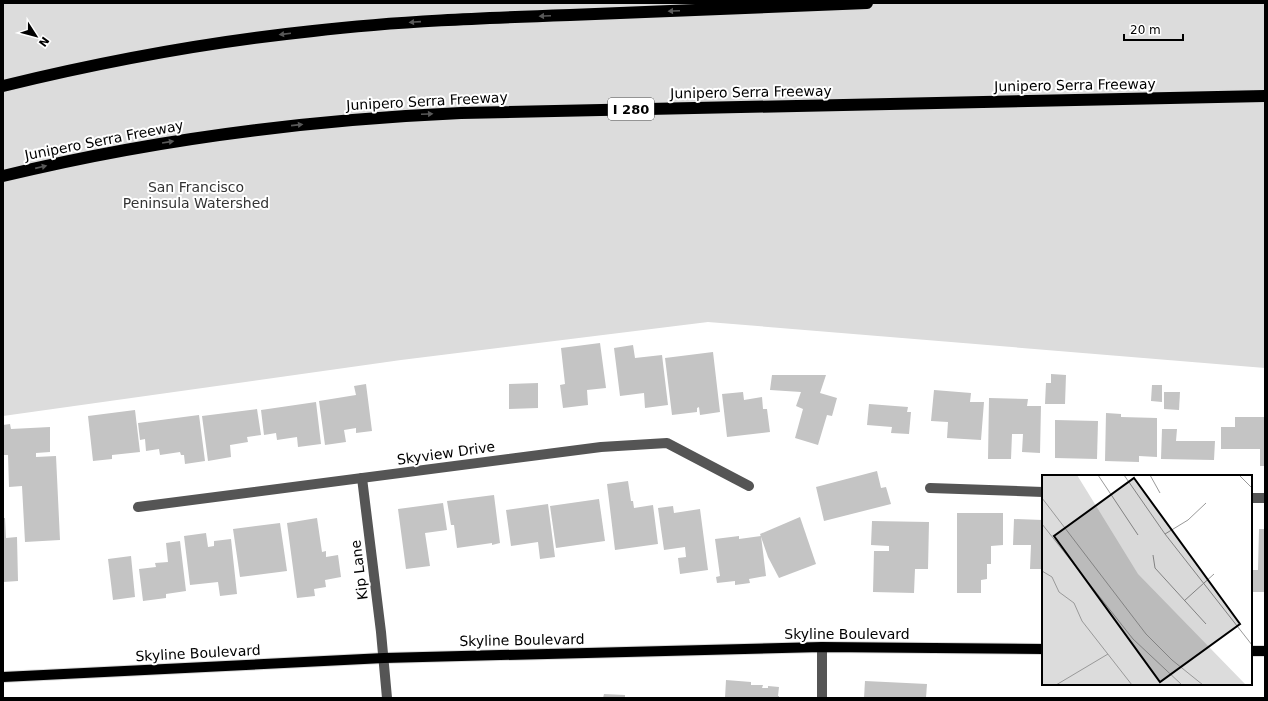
<svg xmlns="http://www.w3.org/2000/svg" width="1268" height="701" viewBox="0 0 1268 701" font-family="'DejaVu Sans',sans-serif">
<style>
.green{fill:#dcdcdc}
.building{fill:#c4c4c4}
.lines{fill:none;stroke-linecap:round;stroke-linejoin:round}
.major-casing{stroke:#dbdbdb;stroke-width:12}
.highway-casing{stroke:#dbdbdb;stroke-width:14}
.minor{stroke:#555;stroke-width:10}
.major{stroke:#000;stroke-width:10}
.highway{stroke:#000;stroke-width:12}
.oneway{fill:#595959}
.labels{text-anchor:middle;stroke-width:4;stroke-linejoin:round;paint-order:stroke}
.shield{fill:#fff;stroke:#4c4c4c;stroke-width:1}
.shield-label{font-size:13px;font-weight:bold;fill:#000}
.street-label{font-size:14px;fill:#000;stroke:#fff}
.park-label{font-size:14px;fill:#333;stroke:#fff}
.inset-road{fill:none;stroke:#999;stroke-width:1}
.view{fill:#000;fill-opacity:0.15;stroke:#000;stroke-width:2}
.inset-edge{fill:none;stroke:#000;stroke-width:2}
</style>
<rect width="100%" height="100%" fill="#fff"/>
<polygon class="green" points="3,3 1265,3 1265,368 708,322 401,360 3,416"/>
<g class="building">
<polygon points="600,343 606,388 587,390 588,405 563,408 560,385 565,384 561,348"/>
<polygon points="633,345 635,358 662,355 668,405 645,408 644,393 620,396 614,348"/>
<polygon points="713,352 720,412 700,415 699,407 697,408 697,412 672,415 665,358"/>
<polygon points="1051,374 1066,375 1065,404 1045,404 1046,383 1051,383"/>
<polygon points="772,375 826,375 820,393 837,398 832,416 827,415 818,445 795,438 803,409 796,406 801,392 770,390"/>
<polygon points="538,383 538,408 509,409 509,384"/>
<polygon points="366,384 372,431 356,433 356,428 344,430 346,442 325,445 319,401 356,395 354,386"/>
<polygon points="1152,385 1162,385 1162,402 1151,401"/>
<polygon points="934,390 971,393 970,402 984,402 981,440 947,438 948,422 931,421"/>
<polygon points="743,392 744,400 762,397 763,409 767,409 770,432 727,437 722,394"/>
<polygon points="1164,392 1180,392 1179,410 1164,409"/>
<polygon points="989,398 1028,399 1027,406 1041,406 1040,453 1022,452 1023,434 1012,434 1011,459 988,459"/>
<polygon points="316,402 321,444 298,447 297,437 277,440 276,433 264,435 261,410"/>
<polygon points="869,404 908,407 907,412 911,412 909,434 891,433 892,427 867,425"/>
<polygon points="257,409 261,435 247,437 248,442 230,445 231,457 208,461 202,416"/>
<polygon points="135,410 140,452 112,455 112,459 93,461 88,416"/>
<polygon points="1106,413 1121,414 1121,417 1157,418 1157,457 1139,456 1139,462 1105,461"/>
<polygon points="199,415 205,461 185,464 184,455 181,455 180,452 160,455 159,449 146,451 145,439 140,440 138,423"/>
<polygon points="1235,417 1265,417 1265,466 1260,466 1260,449 1221,449 1221,427 1235,427"/>
<polygon points="1055,420 1098,421 1097,459 1055,458"/>
<polygon points="10,424 11,429 50,427 50,452 36,453 36,457 56,456 60,540 25,542 22,486 9,487 8,455 3,455 3,425"/>
<polygon points="1162,429 1177,429 1176,441 1215,441 1214,460 1161,459"/>
<polygon points="877,471 881,488 886,487 891,504 824,521 816,487"/>
<polygon points="628,481 631,501 633,501 634,508 653,505 658,544 615,550 607,484"/>
<polygon points="494,495 500,543 492,545 492,543 457,548 454,525 451,525 447,501"/>
<polygon points="599,499 605,541 556,548 550,506"/>
<polygon points="443,503 447,530 425,533 430,566 406,569 398,509"/>
<polygon points="548,504 555,557 540,559 538,542 511,546 506,510"/>
<polygon points="673,506 674,513 700,509 708,570 680,574 678,558 686,557 685,547 664,550 658,508"/>
<polygon points="957,513 1003,513 1003,545 991,546 991,564 987,564 987,579 981,580 981,593 957,593"/>
<polygon points="800,517 816,564 779,578 768,557 760,534"/>
<polygon points="3,518 5,518 6,538 17,537 18,581 3,582"/>
<polygon points="317,518 322,552 326,551 326,557 338,555 341,577 325,580 326,587 314,589 315,596 297,598 287,523"/>
<polygon points="1014,519 1043,520 1043,569 1030,569 1031,545 1013,545"/>
<polygon points="872,521 929,522 928,569 915,569 914,593 873,592 874,551 889,551 889,546 871,545"/>
<polygon points="280,523 287,571 240,577 233,529"/>
<polygon points="1259,529 1265,529 1265,592 1251,592 1251,570 1258,570"/>
<polygon points="206,533 208,547 214,546 214,541 231,539 237,594 220,596 218,582 190,585 184,536"/>
<polygon points="739,536 739,539 761,536 766,576 749,579 750,583 735,585 735,581 717,583 716,577 720,576 715,539"/>
<polygon points="180,541 186,591 166,594 166,598 143,601 139,569 156,567 155,563 168,562 166,543"/>
<polygon points="131,556 135,597 113,600 108,559"/>
<polygon points="726,680 751,682 751,685 763,685 762,688 768,688 768,686 779,687 778,696 779,696 779,698 725,698"/>
<polygon points="865,681 927,684 926,698 864,698"/>
<polygon points="604,694 625,695 625,698 603,698"/>
</g>
<g class="lines">
<defs>
<g id="major">
<polyline points="1251,651 1265,651"/>
<polyline points="3,677 384,658 822,647 1043,649"/>
</g>
<g id="highway">
<path d="M3,86C105,61 208,42 313,31C398,21 484,18 570,15C669,11 768,7 867,3"/>
<path d="M3,176C155,139 305,120 461,113L1265,96"/>
</g>
</defs>
<use href="#major" class="major-casing"/>
<use href="#highway" class="highway-casing"/>
<g class="minor">
<polyline points="362,478 381,632 387,698"/>
<polyline points="930,488 1043,492"/>
<polyline points="1251,498 1265,498"/>
<polyline points="138,507 601,447 667,443 749,486"/>
<polyline points="822,698 822,647"/>
</g>
<use href="#major" class="major"/>
<use href="#highway" class="highway"/>
</g>
<defs><path id="oneway-solid" d="M-6-.8H1V-3.2L6.5 0L1 3.2V.8H-6Z"/></defs>
<g class="oneway">
<use href="#oneway-solid" transform="translate(674 11) rotate(178)"/>
<use href="#oneway-solid" transform="translate(545 16) rotate(178)"/>
<use href="#oneway-solid" transform="translate(415 22) rotate(176)"/>
<use href="#oneway-solid" transform="translate(285 34) rotate(173)"/>
<use href="#oneway-solid" transform="translate(427 114) rotate(-3)"/>
<use href="#oneway-solid" transform="translate(297 125) rotate(-6)"/>
<use href="#oneway-solid" transform="translate(168 142) rotate(-9)"/>
<use href="#oneway-solid" transform="translate(41 167) rotate(-13)"/>
</g>
<g class="labels">
<rect class="shield" x="608" y="98" width="46" height="22" rx="3"/>
<g class="shield-label">
<text x="631" y="114">I 280</text>
</g>
<g class="street-label">
<text transform="translate(1075 85) rotate(-1)" y="5">Junipero Serra Freeway</text>
<text transform="translate(751 92) rotate(-1)" y="5">Junipero Serra Freeway</text>
<text transform="translate(427 101) rotate(-3)" y="5">Junipero Serra Freeway</text>
<text transform="translate(104 140) rotate(-11)" y="5">Junipero Serra Freeway</text>
<text transform="translate(446 453) rotate(-8)" y="5">Skyview Drive</text>
<text transform="translate(359 570) rotate(-97)" y="5">Kip Lane</text>
<text x="847" y="639">Skyline Boulevard</text>
<text transform="translate(522 640) rotate(-1)" y="5">Skyline Boulevard</text>
<text transform="translate(198 653) rotate(-3)" y="5">Skyline Boulevard</text>
</g>
<g class="park-label">
<text x="196" y="192">San Francisco<tspan x="196" dy="16">Peninsula Watershed</tspan></text>
</g>
</g>
<g transform="translate(1042 475)">
<rect width="210" height="210" fill="#fff"/>
<path d="M0,0H35L96,99L204,210H0Z" fill="#dcdcdc"/>
<path class="inset-road" d="M56,0L96,60M82,0L123,59L210,170M108,0L118,18M197,0L210,13M0,23L104,159L130,185L161,210M0,49L91,164L140,210M123,59L146,45L164,28M111,80L113,93L164,149M0,96L10,102L17,117L32,128L40,146L90,210M142,126L172,99M14,210L66,179"/>
<path class="view" d="M92,3L198,149L118,207L12,61Z"/>
<rect width="210" height="210" class="inset-edge"/>
</g>
<rect width="1268" height="701" fill="none" stroke="#000000" stroke-width="8"/>
<g transform="translate(36 36) rotate(126)" stroke="#ffffff" stroke-width="3" paint-order="stroke">
<path d="M0-3L7 15L0 10L-7 15Z" fill="#000000"/>
<text y="-6" font-size="11" font-weight="bold" text-anchor="middle" fill="#000000">N</text>
</g>
<path d="M1124 34v6h59v-6" fill="none" stroke="#000000" stroke-width="2"/>
<text x="1130" y="34" font-size="12" fill="#000000" stroke="#ffffff" stroke-width="3" paint-order="stroke">20 m</text>
</svg>
